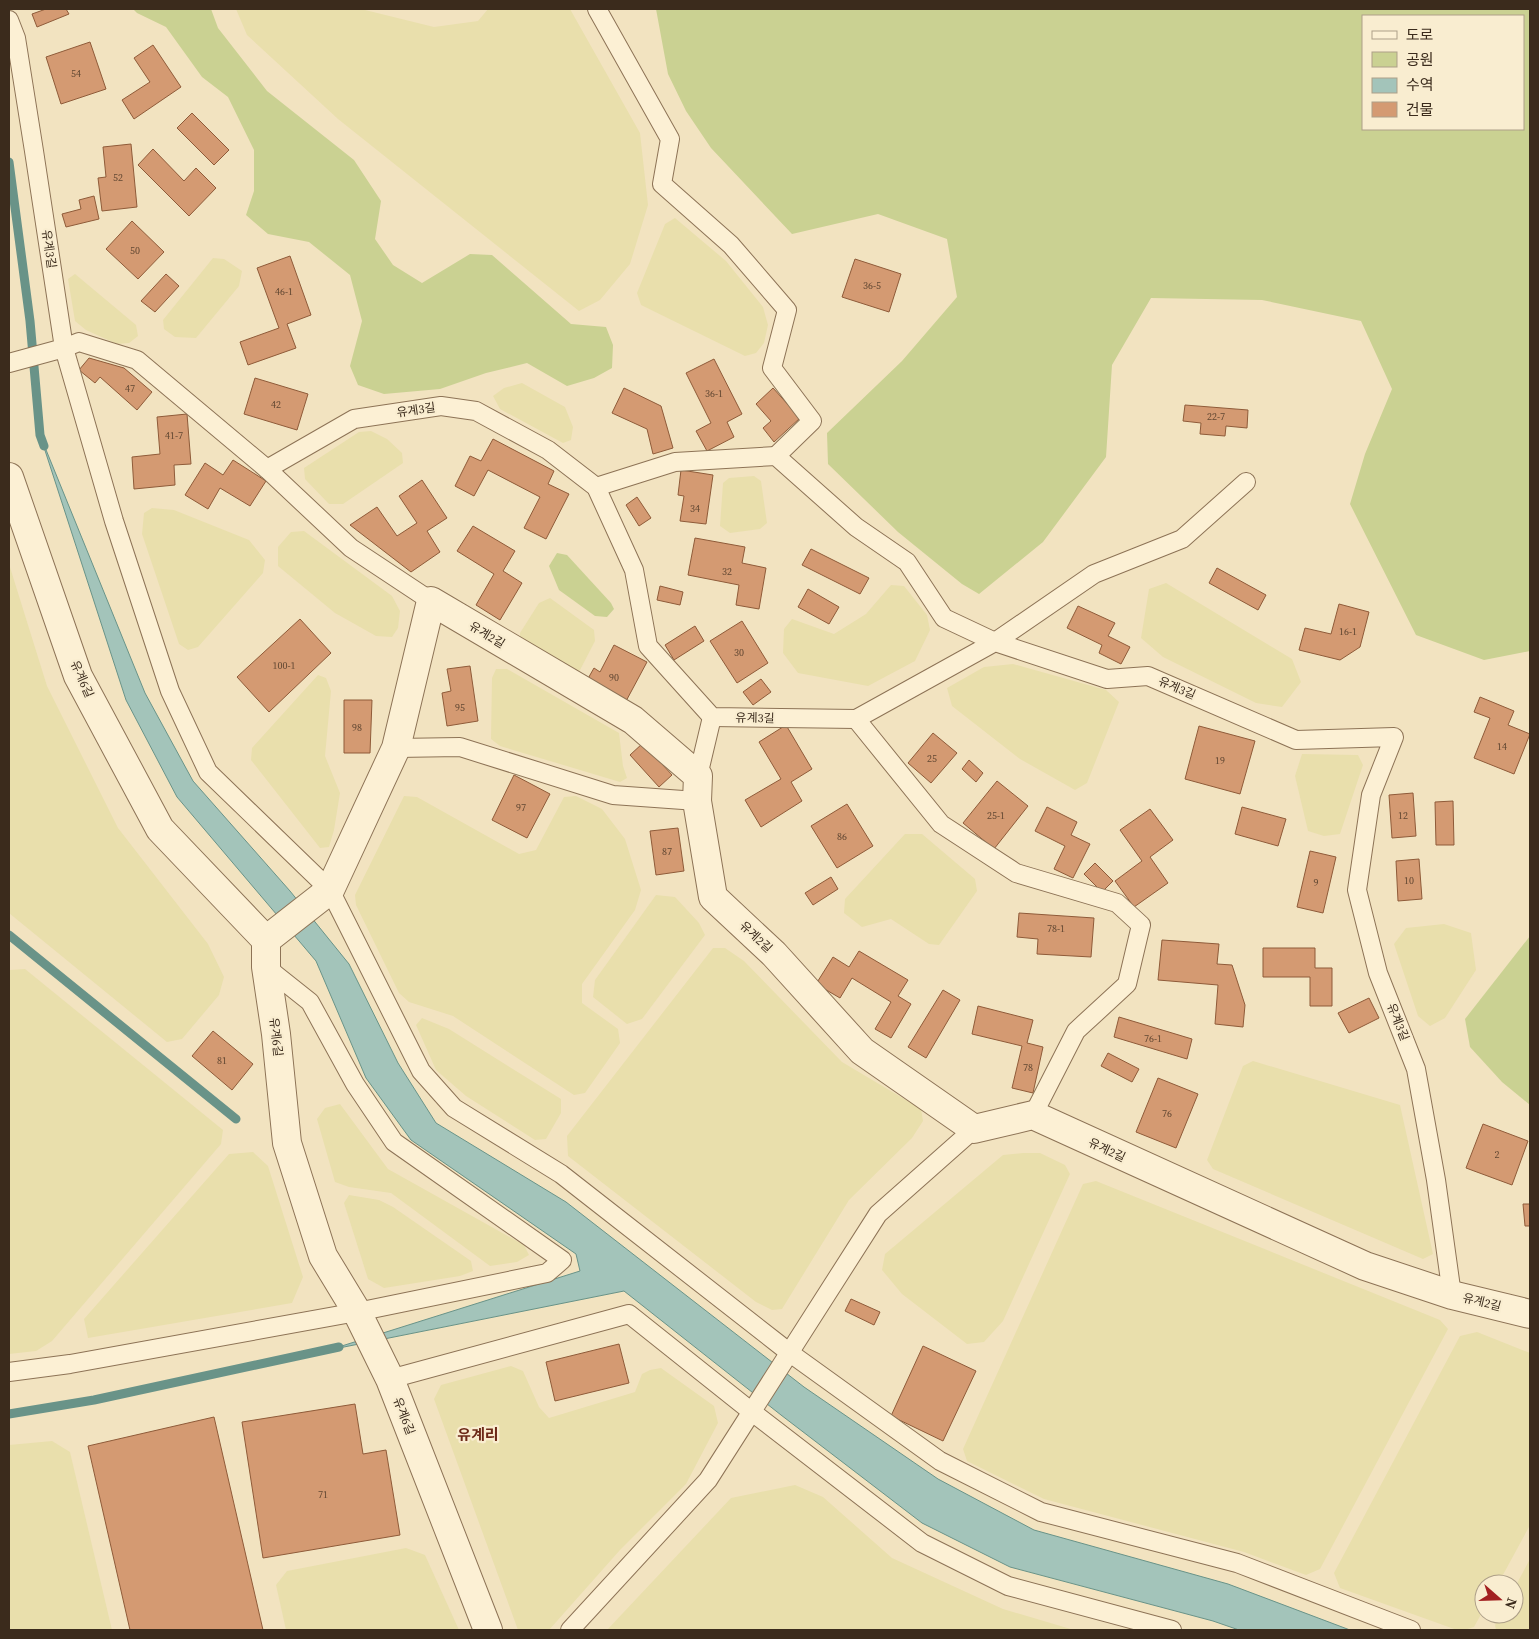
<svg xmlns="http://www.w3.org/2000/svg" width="1539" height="1639" viewBox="0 0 1539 1639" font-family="'Source Serif 4','Noto Sans KR',serif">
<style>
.farmland{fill:#e9dfac}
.green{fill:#cad192;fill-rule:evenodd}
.water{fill:#a3c4ba;stroke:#699388}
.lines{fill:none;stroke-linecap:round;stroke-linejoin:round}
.stream{stroke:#699388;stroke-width:9}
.building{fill:#d49a72;stroke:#8f5b39}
.service-casing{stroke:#8d7356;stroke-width:20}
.minor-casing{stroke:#8d7356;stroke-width:30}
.service{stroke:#fcf0d4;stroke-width:18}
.minor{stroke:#fcf0d4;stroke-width:28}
.labels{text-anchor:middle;stroke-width:4.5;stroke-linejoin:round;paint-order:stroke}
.number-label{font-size:10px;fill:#614732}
.street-label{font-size:12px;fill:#3b2b1c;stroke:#f9edd0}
.quarter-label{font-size:15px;font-weight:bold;fill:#6c2817;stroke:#f9edd0}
</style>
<rect width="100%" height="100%" fill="#f2e3c0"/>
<g class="farmland">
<polygon points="236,9 361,9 434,27 478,21 488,9 570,9 640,133 648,205 630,264 600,300 579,311 338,119 247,35"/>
<polygon points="675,218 726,261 763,307 768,325 764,343 756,353 745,356 641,305 637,293 665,224"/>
<polygon points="213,258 224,259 242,271 239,286 196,338 175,337 164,329 163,320"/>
<polygon points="75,274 136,325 138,336 129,343 117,344 86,330 75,321 68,279"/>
<polygon points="522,383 565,407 573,427 571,440 563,443 500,409 493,396 504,388"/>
<polygon points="371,431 387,439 402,453 403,463 343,504 329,504 305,479 304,468 359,432"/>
<polygon points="754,476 761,481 767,523 760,529 730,533 720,526 723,483 729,478"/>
<polygon points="152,508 174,510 249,540 265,560 263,573 198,647 188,650 179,644 142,534 144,513"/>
<polygon points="304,531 392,596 400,611 398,628 392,637 376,636 335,613 278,566 278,547 291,532"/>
<polygon points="9,564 47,686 118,828 208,944 224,977 219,995 182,1039 167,1042 9,913"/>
<polygon points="1166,583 1292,659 1301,682 1282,707 1256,703 1163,657 1141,638 1149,589"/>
<polygon points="891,585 904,586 927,615 930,630 915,661 868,686 798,673 783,653 784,629 792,619 834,634 866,614"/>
<polygon points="550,598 594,630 595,641 579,672 568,672 520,642 520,633 539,603"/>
<polygon points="1013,664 1106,690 1119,702 1087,783 1075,790 1020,759 952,706 947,688 984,667"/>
<polygon points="496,669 507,669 619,733 623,766 627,778 620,782 500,746 491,739 492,678"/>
<polygon points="318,675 326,678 331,691 325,756 340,793 334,830 329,847 320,848 251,760 252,748"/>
<polygon points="1302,754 1358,755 1363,765 1340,834 1324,836 1308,831 1295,776"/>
<polygon points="404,796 417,797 519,854 536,850 564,797 576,796 602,809 625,839 641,890 635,910 582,984 582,1003 618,1029 620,1043 585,1093 574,1095 453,1016 409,1002 399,993 356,905 355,895"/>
<polygon points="905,834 922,834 975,879 977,891 939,945 929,944 891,919 862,927 844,913 845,899"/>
<polygon points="656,895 675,897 699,923 705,935 642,1019 627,1024 593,997 595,980"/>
<polygon points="1444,924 1471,933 1476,970 1445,1018 1430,1026 1418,1016 1394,944 1406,928"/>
<polygon points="713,948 725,948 744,961 842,1062 921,1109 923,1121 912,1138 849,1200 782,1309 772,1310 756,1302 568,1156 567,1136"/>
<polygon points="25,969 223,1130 221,1144 52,1341 36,1351 9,1354 9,972 10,970"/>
<polygon points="422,1018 449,1029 561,1099 561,1113 546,1139 535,1140 466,1096 436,1070 416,1025"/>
<polygon points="1253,1061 1400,1105 1433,1254 1423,1259 1213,1169 1207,1160 1243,1066"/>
<polygon points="340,1104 388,1169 524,1245 529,1255 517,1262 490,1266 391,1193 349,1187 335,1182 317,1119 325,1108"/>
<polygon points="253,1152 268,1166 303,1277 292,1303 88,1338 84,1319 229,1154"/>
<polygon points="1023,1153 1040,1153 1065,1165 1070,1174 1003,1321 984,1342 967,1344 902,1294 882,1270 885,1254 1003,1155"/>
<polygon points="1096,1181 1440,1320 1448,1329 1320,1569 1306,1575 1244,1552 1044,1499 967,1461 963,1449 1083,1184"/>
<polygon points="349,1195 379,1200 393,1207 471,1261 473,1271 460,1276 384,1288 368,1279 344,1203"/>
<polygon points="1477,1332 1530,1353 1530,1525 1498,1584 1484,1584 1484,1609 1474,1627 1464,1630 1457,1630 1340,1588 1334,1573 1460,1336"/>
<polygon points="511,1366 523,1371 539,1407 549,1418 635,1392 642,1374 650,1370 661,1368 714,1406 718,1423 686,1484 620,1550 549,1630 518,1630 434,1399 441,1385"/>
<polygon points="52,1441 70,1452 112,1630 9,1630 9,1445"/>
<polygon points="795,1485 823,1497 892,1558 1003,1609 1074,1630 607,1630 731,1498"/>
<polygon points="406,1548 425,1555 459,1630 286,1630 276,1585 287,1571"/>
<polygon points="1530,1559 1530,1630 1496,1630 1495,1625 1501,1614 1514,1614 1514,1589"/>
</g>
<g class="green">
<polygon points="133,9 211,9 218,28 267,91 354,160 381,201 375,239 393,265 422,283 470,254 492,255 571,324 606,327 613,345 612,368 594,378 567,386 527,363 486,373 440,389 384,394 358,385 350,366 362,321 350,275 309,242 268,234 246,215 254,191 254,150 228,97 202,77 166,27 137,13"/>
<path d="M656,9H1530V651L1484,660L1416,635L1350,504L1365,454L1392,389L1361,321L1262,300L1151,298L1112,365L1106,457L1043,542L979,594L962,584L898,532L828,464L827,433L902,361L957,297L947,239L878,214L792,234L711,148L686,111L668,74ZM1363,16H1523V129H1363Z"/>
<polygon points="557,553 567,555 611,603 614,609 607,617 595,616 559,590 549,566"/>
<polygon points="1530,936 1530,1105 1502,1082 1470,1047 1465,1019"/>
</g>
<polygon class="water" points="40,435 145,693 193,781 290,891 349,964 398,1063 436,1123 566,1202 804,1387 938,1479 1034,1530 1228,1584 1350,1630 1239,1630 1213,1621 1010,1567 922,1523 781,1415 624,1291 329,1350 580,1271 576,1254 411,1140 366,1078 316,961 177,797 126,700"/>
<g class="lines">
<g class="stream">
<polyline points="9,162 30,321 40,435 44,446"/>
<polyline points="9,935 236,1119"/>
<polyline points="9,1414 94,1400 339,1347"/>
</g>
</g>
<g class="building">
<polygon points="46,9 66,9 69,14 37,27 32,14"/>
<polygon points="90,42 106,89 61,104 46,57"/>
<polygon points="153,45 181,87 134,119 122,100 150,82 134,58"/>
<polygon points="192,113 229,150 214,165 177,128"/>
<polygon points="131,144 137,207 102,211 98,178 106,177 103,147"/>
<polygon points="153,149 184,181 196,168 216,188 189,216 138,165"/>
<polygon points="94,196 99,219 66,227 62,214 81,209 79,200"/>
<polygon points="132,221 164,252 138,279 106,249"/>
<polygon points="290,256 311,315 287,324 296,348 248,365 240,342 279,328 257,268"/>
<polygon points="855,259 901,274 889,312 842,297"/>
<polygon points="166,274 179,286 155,312 141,301"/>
<polygon points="89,358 124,368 152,392 137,410 100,377 95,383 79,370"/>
<polygon points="714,359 742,414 727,422 734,437 707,451 696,431 711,423 686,373"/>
<polygon points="255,378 308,394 297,430 244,414"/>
<polygon points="624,388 661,406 673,448 653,454 647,429 612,413"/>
<polygon points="773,388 800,418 774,442 763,428 771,421 756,404"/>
<polygon points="1185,405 1248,410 1247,428 1226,426 1225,436 1200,434 1201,423 1183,421"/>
<polygon points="187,414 191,464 174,465 175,485 134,489 132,457 160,454 157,417"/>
<polygon points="493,439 554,471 548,484 569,494 546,539 524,528 540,497 488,470 474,496 455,486 470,456 481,461"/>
<polygon points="233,460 266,481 250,506 220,488 208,509 185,495 205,463 223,475"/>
<polygon points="681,470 713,475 706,524 680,521 684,496 678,495"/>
<polygon points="422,480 447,518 427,531 440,552 411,572 350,525 377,507 397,536 417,523 399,496"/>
<polygon points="637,497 651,518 639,526 626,505"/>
<polygon points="473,526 515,551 503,571 522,583 500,620 476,605 494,574 457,551"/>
<polygon points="695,538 745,547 742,563 766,568 759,609 736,605 739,585 688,575"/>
<polygon points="811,549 869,578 860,594 802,565"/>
<polygon points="1217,568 1266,595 1258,610 1209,583"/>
<polygon points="660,586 683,592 680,605 657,600"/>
<polygon points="808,589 839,607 829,624 798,607"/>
<polygon points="1339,604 1369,612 1360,647 1340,660 1299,650 1305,628 1331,634"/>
<polygon points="1078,606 1115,623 1108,636 1130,647 1121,664 1099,653 1102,645 1067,628"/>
<polygon points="300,619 331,653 269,712 237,677"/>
<polygon points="742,621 768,663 737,683 710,641"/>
<polygon points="695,626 704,641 674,660 665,645"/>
<polygon points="614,645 647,662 625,703 586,682 594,668 600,672"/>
<polygon points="470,666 478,721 447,726 442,693 451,691 447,669"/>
<polygon points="761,679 771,692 753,705 743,692"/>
<polygon points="1480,697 1514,711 1508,725 1530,734 1514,774 1474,758 1490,718 1474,712"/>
<polygon points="344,700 372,700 370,753 344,753"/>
<polygon points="786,725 812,769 791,782 802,801 761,827 745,800 781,779 759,742"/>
<polygon points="1199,726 1255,741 1240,794 1185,779"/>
<polygon points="933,733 957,753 931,783 908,763"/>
<polygon points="643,743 672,775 659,787 630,755"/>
<polygon points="969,760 983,773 976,782 962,769"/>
<polygon points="514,775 550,794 527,838 492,820"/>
<polygon points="997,781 1028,806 994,849 963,823"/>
<polygon points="1413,793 1416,836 1392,838 1389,795"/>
<polygon points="1453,801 1454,845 1436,845 1435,802"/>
<polygon points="847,804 873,846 837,868 811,826"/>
<polygon points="1047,807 1077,822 1071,835 1090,844 1073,878 1054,869 1065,846 1035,831"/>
<polygon points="1242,807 1286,819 1278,846 1235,834"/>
<polygon points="1150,809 1173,840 1150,857 1168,883 1134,907 1115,881 1142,861 1120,830"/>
<polygon points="678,828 684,871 656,875 650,831"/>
<polygon points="1310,851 1336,857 1323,913 1297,907"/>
<polygon points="1419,859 1422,899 1398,901 1396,861"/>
<polygon points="1095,863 1113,881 1102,892 1084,874"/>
<polygon points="831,877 838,889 813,905 805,893"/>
<polygon points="1019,913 1094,918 1091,957 1037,954 1038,939 1017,937"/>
<polygon points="1162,940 1219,944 1217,964 1232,965 1245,1005 1243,1027 1215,1024 1218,985 1158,980"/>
<polygon points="1263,948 1315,948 1315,968 1332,968 1332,1006 1310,1006 1310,977 1263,977"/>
<polygon points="859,951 908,980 898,996 911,1004 891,1038 875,1029 891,1002 852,978 840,998 816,984 833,957 849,967"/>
<polygon points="943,990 960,1000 926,1058 908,1047"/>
<polygon points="1369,998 1379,1018 1349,1033 1338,1013"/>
<polygon points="978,1006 1033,1020 1027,1043 1043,1047 1033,1093 1012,1088 1022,1046 972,1034"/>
<polygon points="1119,1017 1192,1039 1187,1059 1114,1037"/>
<polygon points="213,1031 253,1064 232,1090 192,1056"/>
<polygon points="1108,1053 1139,1069 1132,1082 1101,1066"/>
<polygon points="1158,1078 1198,1094 1176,1148 1136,1132"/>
<polygon points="1483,1124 1528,1141 1512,1185 1466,1168"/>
<polygon points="1523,1204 1530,1204 1530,1226 1525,1226"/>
<polygon points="851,1299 880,1312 874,1325 845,1311"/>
<polygon points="619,1344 629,1383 555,1401 546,1362"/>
<polygon points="923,1346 976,1371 943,1441 891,1416"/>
<polygon points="355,1404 363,1454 386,1450 400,1535 263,1558 242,1422"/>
<polygon points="214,1417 263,1630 130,1630 88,1446"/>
</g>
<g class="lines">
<defs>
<g id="service">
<polyline points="597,9 670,139 662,184 731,245 787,310 772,368 812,421 776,456"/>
<polyline points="9,20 16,38 34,151 64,348 79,342 137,360 267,469 354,419 441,406 476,411 548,450 596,487 634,570 648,646 712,717 856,719 995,642 1107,679 1148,676 1296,740 1394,737 1371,795 1357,890 1378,973 1416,1069 1436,1180 1452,1295"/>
<polyline points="9,363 64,348 114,521 170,691 208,772 330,890 421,1071 454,1108 561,1174 790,1353 940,1461 1041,1512 1237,1563 1411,1630"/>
<polyline points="267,469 351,548 431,601"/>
<polyline points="596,487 675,462 776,456 856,527 907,562 944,618 995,642 1094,574 1182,539 1246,482"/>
<polyline points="856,719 941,824 1016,873 1117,903 1141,925 1127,984 1076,1031 1033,1115"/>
<polyline points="396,748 460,747 613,795 697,801"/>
<polyline points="698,776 712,717"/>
<polyline points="9,1372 70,1364 357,1312 547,1273 562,1260 394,1142 355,1084 310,1002 266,967"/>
<polyline points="390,1379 629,1314 752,1412 922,1543 1008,1586 1172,1630"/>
<polyline points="570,1630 708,1480 878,1214 974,1129"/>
</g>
<g id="minor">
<polyline points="9,477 78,676 160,829 266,940 266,967 276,1034 287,1143 323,1256 357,1312 390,1379 488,1630"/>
<polyline points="266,940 330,890 396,748 431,601 633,720 698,776 697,801 713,897 774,954 862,1051 974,1129 1033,1115 1365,1266 1452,1295 1530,1314"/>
</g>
</defs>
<use href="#service" class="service-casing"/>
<use href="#minor" class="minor-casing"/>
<use href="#service" class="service"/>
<use href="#minor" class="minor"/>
</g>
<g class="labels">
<g class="number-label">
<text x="76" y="77">54</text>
<text x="118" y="181">52</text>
<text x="135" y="254">50</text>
<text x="872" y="289">36-5</text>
<text x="284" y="295">46-1</text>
<text x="130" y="392">47</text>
<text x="714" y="397">36-1</text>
<text x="276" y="408">42</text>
<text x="1216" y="420">22-7</text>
<text x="174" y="439">41-7</text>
<text x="695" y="512">34</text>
<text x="727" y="575">32</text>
<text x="1348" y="635">16-1</text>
<text x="739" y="656">30</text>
<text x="284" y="669">100-1</text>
<text x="614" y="681">90</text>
<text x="460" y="711">95</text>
<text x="357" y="731">98</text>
<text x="1502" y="750">14</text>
<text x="932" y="762">25</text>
<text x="1220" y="764">19</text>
<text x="521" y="811">97</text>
<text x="996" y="819">25-1</text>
<text x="1403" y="819">12</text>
<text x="842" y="840">86</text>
<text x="667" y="855">87</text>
<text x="1409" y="884">10</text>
<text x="1316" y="886">9</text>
<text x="1056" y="932">78-1</text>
<text x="1153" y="1042">76-1</text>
<text x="222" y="1064">81</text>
<text x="1028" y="1071">78</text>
<text x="1167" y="1117">76</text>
<text x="1497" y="1158">2</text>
<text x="323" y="1498">71</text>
</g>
<g class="street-label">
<text transform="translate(49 249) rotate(82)" y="4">유계3길</text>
<text transform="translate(416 410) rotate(-8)" y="4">유계3길</text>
<text transform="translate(487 635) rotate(31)" y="4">유계2길</text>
<text transform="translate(82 679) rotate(66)" y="4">유계6길</text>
<text transform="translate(1177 688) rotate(23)" y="4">유계3길</text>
<text transform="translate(755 718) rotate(1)" y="4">유계3길</text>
<text transform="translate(756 937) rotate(43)" y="4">유계2길</text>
<text transform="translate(1398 1022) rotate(68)" y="4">유계3길</text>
<text transform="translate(276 1037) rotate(83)" y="4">유계6길</text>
<text transform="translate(1107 1150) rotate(25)" y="4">유계2길</text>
<text transform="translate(1482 1302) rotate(14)" y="4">유계2길</text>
<text transform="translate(404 1416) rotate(69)" y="4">유계6길</text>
</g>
<g class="quarter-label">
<text x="478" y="1440">유계리</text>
</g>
</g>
<rect width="1539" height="1639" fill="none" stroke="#3b2b1c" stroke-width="20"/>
<rect x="1362" y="15" width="162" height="115" fill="#f9edd0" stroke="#ad9f88"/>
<rect x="1372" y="31" width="25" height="8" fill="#fcf0d4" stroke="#ad9f88"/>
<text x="1406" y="40" font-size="15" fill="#3b2b1c">도로</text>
<rect x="1372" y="52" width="25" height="15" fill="#cad192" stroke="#ad9f88"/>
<text x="1406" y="65" font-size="15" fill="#3b2b1c">공원</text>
<rect x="1372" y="78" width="25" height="15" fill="#a3c4ba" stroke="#ad9f88"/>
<text x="1406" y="90" font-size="15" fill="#3b2b1c">수역</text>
<rect x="1372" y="102" width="25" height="15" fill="#d49a72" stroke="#ad9f88"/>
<text x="1406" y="115" font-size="15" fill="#3b2b1c">건물</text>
<g transform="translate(1499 1599) rotate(110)"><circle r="24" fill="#f9edd0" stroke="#ad9f88"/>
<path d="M0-4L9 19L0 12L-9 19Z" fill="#a22021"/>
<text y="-8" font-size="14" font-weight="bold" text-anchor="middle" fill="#3b2b1c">N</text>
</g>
</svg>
